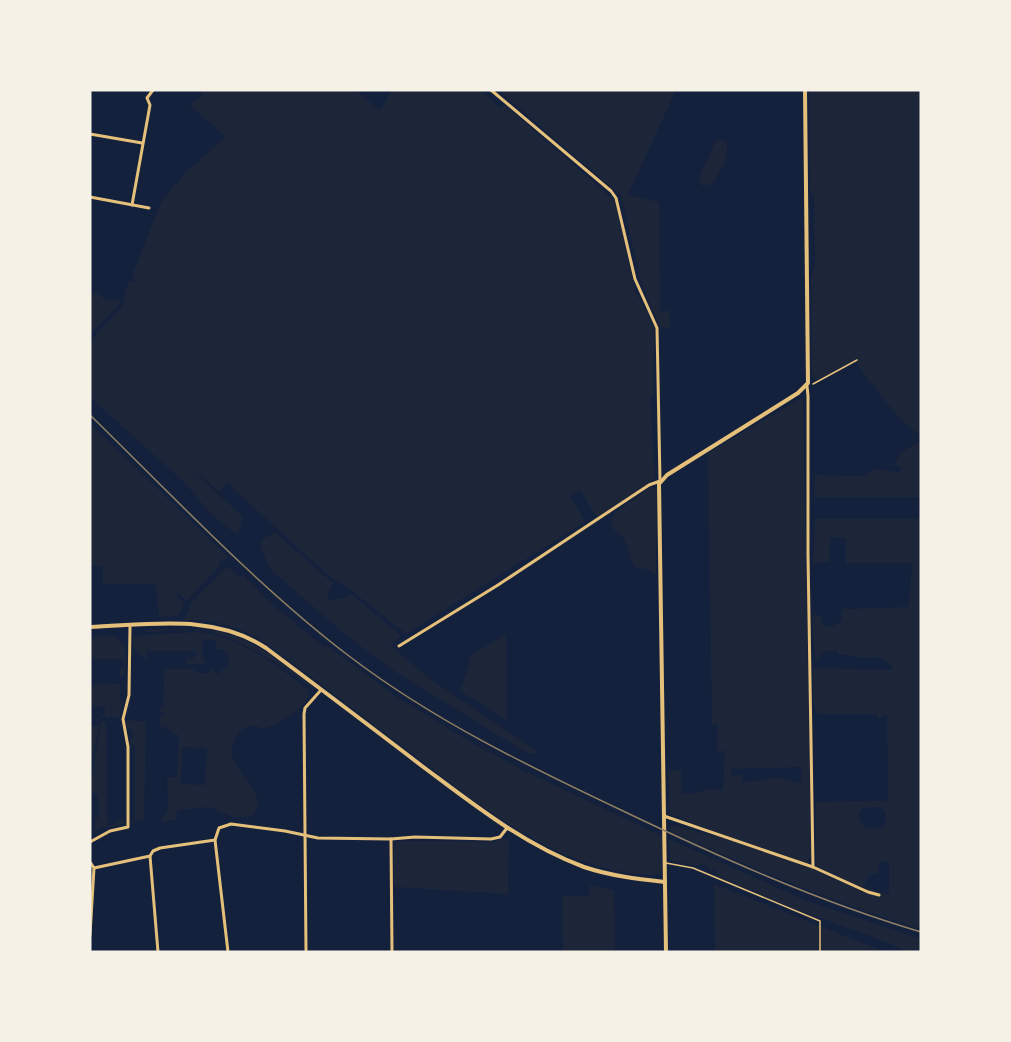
<svg xmlns="http://www.w3.org/2000/svg" width="1011" height="1042" viewBox="0 0 1011 1042" font-family="'Sofia Sans Condensed',sans-serif">
<style>
.green{fill:#1d2539;fill-rule:evenodd}
.lines{fill:none;stroke-linecap:round;stroke-linejoin:round}
.path{stroke:#e5c07b;stroke-width:1.5}
.service{stroke:#e5c07b;stroke-width:1.5}
.minor{stroke:#e5c07b;stroke-width:3}
.tertiary{stroke:#e5c07b;stroke-width:4}
.rail{stroke:#918062;stroke-width:1.5}
</style>
<rect width="100%" height="100%" fill="#14213d"/>
<g class="green">
<polygon points="199,90 356,90 380,111 392,90 481,90 499,108 505,105 615,201 635,290 654,327 654,395 650,396 655,479 597,517 580,490 570,496 585,522 406,634 348,588 331,578 227,483 220,492 189,467 243,517 237,535 210,513 185,483 90,397 90,341 121,308 129,280 138,282 132,276 161,202 184,174 225,137 189,104 202,95"/>
<polygon points="498,90 676,90 628,195 659,202 660,311 670,311 670,328 659,326 642,285 621,196"/>
<path d="M809,90H921V436C895,418 876,389 857,364L856,359L818,381L812,376L811,279L815,265L814,196L810,192Z"/>
<path d="M718,140L726,141C731,155 720,173 712,184L702,186L699,182C701,167 711,157 714,143Z"/>
<polygon points="96,293 108,301 120,300 116,308 90,335 90,294"/>
<path d="M803,397L811,854L807,865L816,868V802L888,801L887,715L879,719L876,714H818L814,708L813,668L891,670L892,666L881,657L865,658L839,654L836,650L827,651L821,654L818,660L815,659L812,619L814,613L821,617L823,625L831,627L842,621V609L909,607L912,563H846V538L830,537V562L813,563L815,519H918L921,513V929C835,904 753,868 671,832L670,827L674,825L716,837L715,832L670,814L668,770H681L682,793L693,794L708,789L723,790L725,751H717L718,725L712,724L708,453ZM802,767L801,781L795,783L777,777L742,783V774L731,776V769ZM881,807L886,813V822L882,827C868,828 863,831 859,815L863,808ZM889,861V892L887,894L863,887L869,875L878,873L879,862Z"/>
<polygon points="90,423 228,557 225,560 223,558 218,564 219,566 187,601 178,593 177,596 185,604 178,616 158,617 159,614 156,584 103,584 103,566 90,566"/>
<polygon points="920,441 921,497 814,497 815,475 865,476 875,469 900,472 901,468 894,465 900,453"/>
<path d="M652,486L657,489L656,575L646,569L635,567C626,553 630,539 614,530L611,519L615,513Z"/>
<polygon points="275,532 333,583 327,596 330,600 345,598 352,594 401,636 390,645 429,678 540,753 527,753 397,673 347,636 270,569 261,549 261,540"/>
<path d="M227,566L240,578L243,575L279,611L280,610L324,647L326,645L394,695L472,743L520,769L662,836V868L661,872C652,878 639,874 630,873C549,861 486,810 423,762C368,721 315,678 259,639C235,625 211,619 184,620L191,603Z"/>
<path d="M202,629C246,632 278,660 312,686L314,688L315,691C293,671 231,633 202,630C184,628 164,632 146,632V630Z"/>
<path d="M195,632C235,634 277,665 308,690C308,694 308,700 305,703C300,710 274,727 265,728C260,729 257,725 252,726C241,726 233,739 232,749C230,772 258,779 258,807L251,817H233L210,807L177,810L176,820L162,822V820L168,810L167,778L177,777L179,740L178,734H172V730L166,729V725H163V730L161,728L159,716L164,715V713L160,712L159,709H163L164,678H160L164,676L165,671L161,669H193L196,673H211L210,669H214L217,674L222,672L221,669L228,668L229,654L225,653L224,649H216V641L207,639L202,641V659L206,660L203,664H187V659H193L194,656H197L196,651H147V660L133,648L132,636ZM182,747L207,748L205,785L181,784Z"/>
<polygon points="506,634 507,720 460,691 471,661 468,657"/>
<polygon points="115,636 125,646 125,675 120,676 120,668 124,668 123,659 90,659 90,637"/>
<polygon points="120,684 120,701 123,702 120,717 111,717 111,696 110,717 101,717 102,715 105,714 105,706 90,707 90,685"/>
<polygon points="128,720 146,722 144,820 131,823 131,821 135,821 135,745 130,744 129,739 134,738 131,728 127,729 125,725"/>
<path d="M101,722H106L107,825H115L116,821H124V823C110,829 106,824 95,831V818L100,825L96,818L99,817L98,794L90,793C90,770 99,746 101,722Z"/>
<polygon points="90,726 99,726 90,774"/>
<polygon points="502,838 509,840 508,894 396,887 394,883 394,846 398,841 496,842"/>
<polygon points="669,839 802,899 921,939 921,952 909,952 873,937 786,906 716,875 718,871 714,868 711,871 706,865 691,865 670,860"/>
<polygon points="714,884 885,952 715,952"/>
<polygon points="590,885 614,890 615,952 563,951 562,896 589,896"/>
</g>
<g class="lines">
<polyline class="path" points="813,384 857,360"/>
<polyline class="service" points="666,863 693,868 820,921 820,952"/>
<g class="minor">
<polyline points="90,134 142,143"/>
<polyline points="90,197 149,208"/>
<polyline points="132,205 150,105 147,98 153,90"/>
<polyline points="807,386 808,396 808,555 813,867"/>
<polyline points="399,646 498,585 649,485 660,481 657,328 635,279 616,198 611,191 491,90"/>
<polyline points="664,816 813,867 868,892 879,895"/>
<polyline points="391,839 392,952"/>
<polyline points="90,842 110,831 128,827 128,747 123,719 129,695 130,626"/>
<polyline points="150,856 158,952"/>
<polyline points="90,862 94,868 150,856 153,851 160,848 215,840"/>
<polyline points="90,935 94,868"/>
<polyline points="228,952 215,840 219,828 231,824 285,831 318,838 391,839 415,837 491,839 500,837 507,828"/>
<polyline points="306,952 304,714 305,708 321,690"/>
</g>
<g class="tertiary">
<path d="M90,627C149,625 214,613 266,648C318,687 370,726 422,766C473,804 524,845 584,867C611,876 638,879 665,882"/>
<polyline points="666,952 659,484 667,475 798,393 808,383 805,90"/>
</g>
<path class="rail" d="M90,415C174,497 256,585 349,656C433,720 526,765 621,810C719,857 817,901 921,932"/>
</g>
<rect width="1011" height="1042" fill="none" stroke="#f6f1e7" stroke-width="183"/>
</svg>
